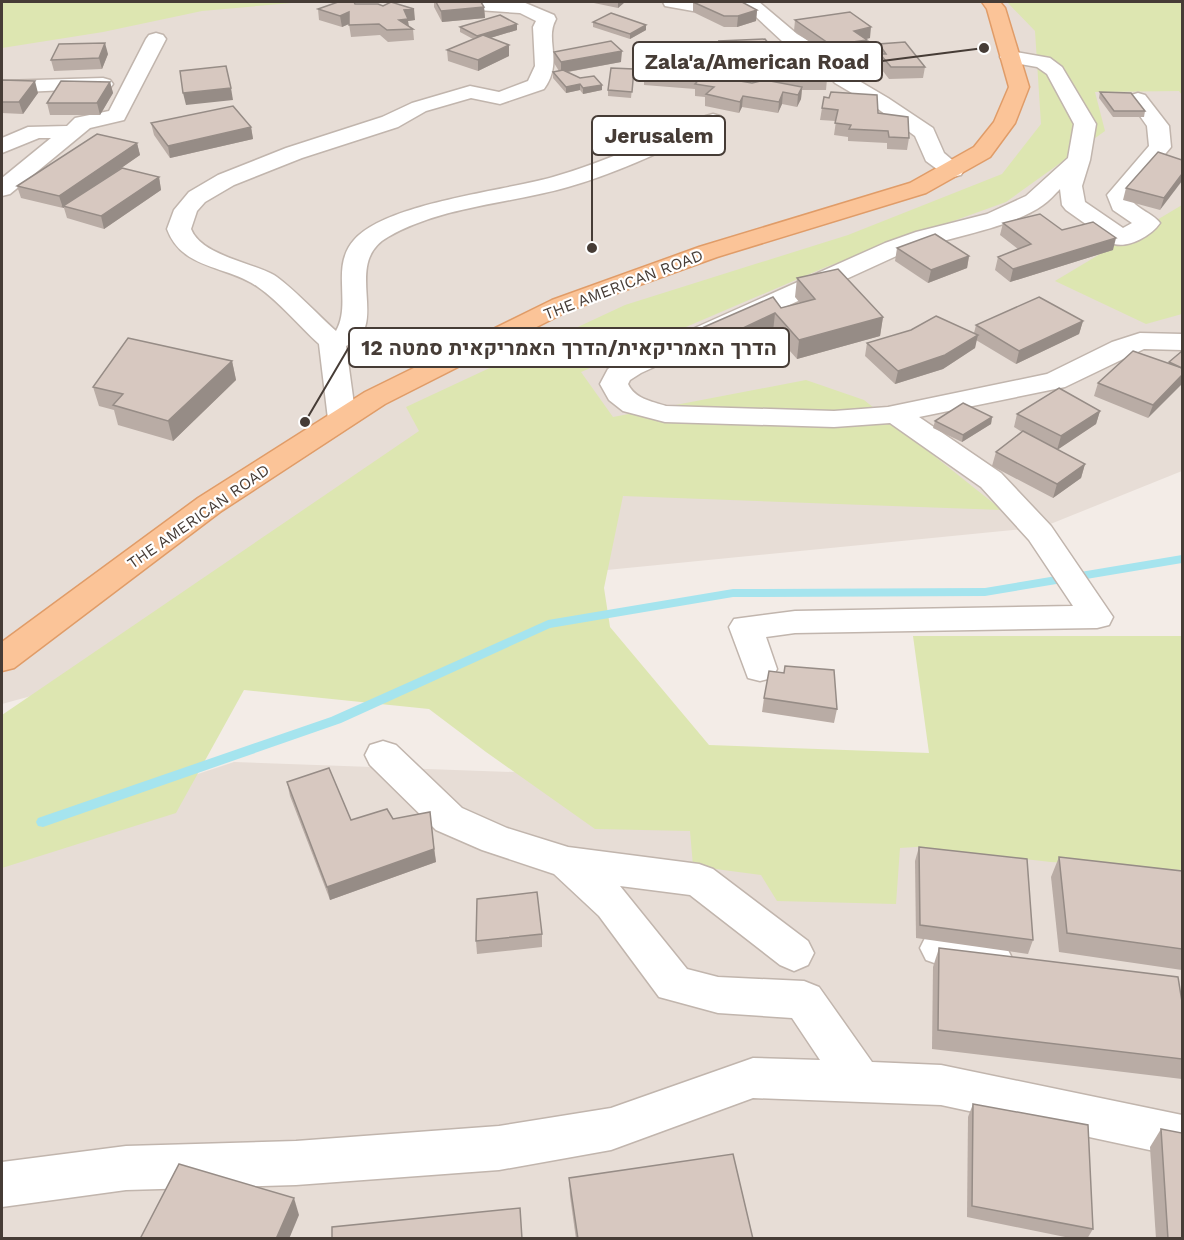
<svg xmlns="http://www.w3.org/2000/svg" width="1184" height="1240" viewBox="0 0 1184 1240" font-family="'Work Sans',Heebo,sans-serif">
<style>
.residential{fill:#e7ddd6}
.green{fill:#dde6b1}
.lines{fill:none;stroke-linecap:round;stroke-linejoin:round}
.stream{fill:#a5e4ee;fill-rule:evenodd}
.minor-casing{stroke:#c1b5ad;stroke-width:3}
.major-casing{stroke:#e09c68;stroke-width:3}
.minor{fill:#fff;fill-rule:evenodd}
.major{fill:#fbc498;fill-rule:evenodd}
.wall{fill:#b9aca5;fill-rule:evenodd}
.shaded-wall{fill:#968c86}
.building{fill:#d7c8c0;stroke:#968c86;stroke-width:1.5}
.labels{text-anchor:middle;stroke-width:4.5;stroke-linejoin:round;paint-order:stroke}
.far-street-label{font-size:16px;fill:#463c36;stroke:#fff}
.leader{fill:none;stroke:#463c36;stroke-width:2}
.callout-dot{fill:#463c36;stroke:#fff;stroke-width:2}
.callout{fill:#fff;stroke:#463c36;stroke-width:2}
.callout-label{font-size:21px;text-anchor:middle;font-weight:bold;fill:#463c36}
</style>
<rect width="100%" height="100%" fill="#f3ece7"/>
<g class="residential">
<polygon points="2,2 1156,2 1182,25 1182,471 1043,527 423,588 2,704"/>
<polygon points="234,762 1182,796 1182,1238 2,1238 2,839"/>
</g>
<g class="green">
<polygon points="2,2 303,2 202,11 103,32 2,48"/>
<polygon points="1007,2 1182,2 1182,95 1179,91 1095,92 1105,131 1006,202 826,267 581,372 613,417 806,380 864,400 1002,510 623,496 604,588 610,627 709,745 929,753 913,636 1182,636 1182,870 1051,862 916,847 900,848 896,904 777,901 761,875 693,866 690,831 595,829 486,752 429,709 244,690 176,813 2,868 2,715 419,431 406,407 625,305 848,235 1002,174 1041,124 1035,31"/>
<polygon points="1182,205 1182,314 1146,324 1055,281"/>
</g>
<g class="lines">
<polygon class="stream" points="1182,555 1182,563 985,596 733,597 550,628 341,723 43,827 38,826 36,822 38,818 331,717 548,620 733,589 985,588"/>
<defs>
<g id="minor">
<path d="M467,2H523L554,15L556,19C544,40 564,61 544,89L500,104L471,98L426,111L398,127L302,158L234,185L205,202L197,211L191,229C201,255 250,262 274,275C291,286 319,316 336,331C352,303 330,267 354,240C386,203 504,191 553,177C606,162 655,138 706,116L713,114L720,116L724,120L720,124C671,147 621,172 568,187C509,204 442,206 388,237C340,264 393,328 346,346L356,419L352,425L342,427L332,425L328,419L319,344C299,326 280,302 258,287C227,265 182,270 167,229L174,210L189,192L218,175L286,148L382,117L412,103L470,86L499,92L528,81L535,66L533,27L536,21L520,13L478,10Z"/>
<polygon points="663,2 725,2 723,6 693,11 665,6"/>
<polygon points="740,2 759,2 797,34 829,53 849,75 888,98 933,128 944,153 964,170 961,175 953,177 945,175 926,161 915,136 874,106 835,83 815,61 783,42"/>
<polygon points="156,33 163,35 166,39 124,120 90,128 10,194 2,196 2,178 51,138 39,138 2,153 2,138 28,127 67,126 75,118 109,111 146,39 149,35"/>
<path d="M1010,51L1050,58L1062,67L1096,124L1090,160L1082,186L1085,202L1123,228L1132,223L1113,210L1107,195L1149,146L1147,126L1128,99L1131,95L1138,93L1145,95L1169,126L1171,147L1130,196C1134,209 1152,212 1160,223C1151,236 1129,248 1114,244L1066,210L1062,205L1060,189C1055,194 1049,201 1043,205C1010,229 943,238 903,253L641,373L630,380L628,384C635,399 651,401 666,406L834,411L888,407L1047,374L1112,342L1140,333L1182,334V350L1144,349L1065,387L919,417L1001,473L1051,526L1113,617L1109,625L1097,628L795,633L766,637L777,669L772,678L760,681L748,678L729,627L734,619L795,611L1073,606L1029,540L981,487L890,423L834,427L665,422L623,411L609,400L600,384L608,369L621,361L885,243L916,232L987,214L1026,196L1068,158L1074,124L1047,74L1037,67L1003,61L1000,57L1003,53Z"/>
<polygon points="103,78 110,80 113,84 110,88 2,93 2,81"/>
<polygon points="383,741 396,745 462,808 507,828 568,847 699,864 713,869 808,941 814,953 808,965 794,971 780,965 690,895 620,886 687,969 718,977 804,981 819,987 872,1062 941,1065 1182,1115 1182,1157 941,1105 753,1098 611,1150 499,1170 296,1185 126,1190 2,1207 2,1162 126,1146 296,1141 499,1126 611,1108 753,1058 820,1060 792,1018 718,1013 659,997 599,916 554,874 482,850 436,830 370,765 365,755 370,745"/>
<polygon points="940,931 991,938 1005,944 1011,956 1005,968 991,974 940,965 926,960 920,948 926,936"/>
</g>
<polygon id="major" points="982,2 1000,2 1005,8 1029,87 1015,123 990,157 926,193 717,257 570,310 385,404 220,512 14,668 2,671 2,642 198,498 365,392 552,300 699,247 910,183 974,147 994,122 1009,87 987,9"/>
</defs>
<use href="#minor" class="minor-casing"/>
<use href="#major" class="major-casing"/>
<use href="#minor" class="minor"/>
<use href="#major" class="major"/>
</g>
<g class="wall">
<polygon points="434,2 484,7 485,18 442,22 434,7"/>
<polygon points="589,2 625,2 618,8"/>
<polygon points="693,2 757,10 756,21 737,27 724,27 693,12"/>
<polygon points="318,9 415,20 408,21 409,26 413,29 414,40 388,42 380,35 351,37 349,24 342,27 319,20"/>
<polygon points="795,20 870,38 866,39 867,40 866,51 830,56 794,31"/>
<polygon points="593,22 646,25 646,30 630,39 593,27"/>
<polygon points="460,27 517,30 490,38 509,45 509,56 478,71 448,61 447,50 473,39 460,32"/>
<polygon points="719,41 769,44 769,50 758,50 756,52 758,54 758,60 726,61 719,47"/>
<polygon points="879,44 925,67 923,78 889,79 879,66 880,59 878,55"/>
<polygon points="769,49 814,56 813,62 771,65 768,55"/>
<polygon points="554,52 621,62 568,72 580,78 602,85 602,90 583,94 580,90 566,93 553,78 553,72 559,71 554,63"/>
<polygon points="108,54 102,69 54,71 51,60"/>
<path d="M714,64V75L709,76L752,83L765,81V66L827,79L826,90H802L801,99L797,107L782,104L778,113L742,107L739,113L705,106V97L695,96V89L644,85V74ZM701,77L696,83V78Z"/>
<polygon points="634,69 631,98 608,96 608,90"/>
<polygon points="2,80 38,93 23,114 2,113"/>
<polygon points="110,82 113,93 100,115 50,115 47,103"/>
<polygon points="1100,92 1145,111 1144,117 1113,117 1099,98"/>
<polygon points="829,98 878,113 909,138 907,150 887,149 887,143 848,141 848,137 834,135 836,121 820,120 822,108"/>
<polygon points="151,123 251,127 253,139 170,158 154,135"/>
<polygon points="137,143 140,155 120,169 159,177 161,190 104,229 67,218 64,208 63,208 21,198 17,186"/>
<polygon points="1182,160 1160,210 1123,200 1126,188"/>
<polygon points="1003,223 1062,230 1113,250 1010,282 995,270 998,257 1018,249 1000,235"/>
<polygon points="897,248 969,256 967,268 928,283 895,261"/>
<polygon points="797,278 883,317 880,336 797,359 773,332 719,359 703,346 704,327 800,303 795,297"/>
<polygon points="1083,321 1079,334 1016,364 976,340 975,348 943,369 895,384 865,356 867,343 974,333 976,325"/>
<polygon points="1182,351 1148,418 1094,396 1098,383 1169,363"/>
<polygon points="232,361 236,380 173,441 118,425 114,410 99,406 93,387"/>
<polygon points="1100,411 1096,424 1057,450 1085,464 1081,478 1053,498 992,466 996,452 1022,432 1014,427 1017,414"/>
<polygon points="992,417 991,424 962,442 933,428 935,421"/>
<polygon points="764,698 837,709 834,723 762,712"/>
<polygon points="287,782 351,820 393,819 430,812 436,862 330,900 290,796"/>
<polygon points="919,847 1033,940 1028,954 916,938 915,861"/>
<polygon points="1059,857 1182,871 1182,970 1059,952 1051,877"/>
<polygon points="542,934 542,947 477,954 476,941"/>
<polygon points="939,948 1182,1002 1182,1079 932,1049 933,967"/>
<polygon points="973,1104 1093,1229 1087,1239 1075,1239 967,1217 968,1117"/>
<polygon points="1161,1129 1182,1239 1156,1239 1150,1147"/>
<polygon points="569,1178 753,1239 576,1239 570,1196"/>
</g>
<g class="shaded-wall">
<polygon points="618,2 625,2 618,8"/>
<polygon points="484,7 485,18 442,22 441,11"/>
<polygon points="414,9 415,20 408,21 409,29 399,20 404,10"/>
<polygon points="757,10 756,21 737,27 738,16"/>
<polygon points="349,12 351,23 342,27 340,16"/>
<polygon points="517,24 517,30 477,42 477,36"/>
<polygon points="646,25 646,30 630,39 630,34"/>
<polygon points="871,27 870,38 853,42 867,40 866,51 830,56 831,45 854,31"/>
<polygon points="105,43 108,54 102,69 99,58"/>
<polygon points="759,44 758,50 754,55 754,49"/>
<polygon points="509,45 509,56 478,71 478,60"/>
<polygon points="622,51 621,62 561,73 561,62"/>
<polygon points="714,64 714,75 696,78 695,67"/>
<polygon points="35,81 38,93 23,114 19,102"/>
<polygon points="110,82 113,93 100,115 97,103"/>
<polygon points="580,84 580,90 566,93 566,87"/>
<polygon points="602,85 602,90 583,94 583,88"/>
<polygon points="802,87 801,99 797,107 798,95"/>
<polygon points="231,88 233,100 186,105 183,93"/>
<polygon points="783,92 782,104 778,113 779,102"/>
<polygon points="743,96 742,107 739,113 740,102"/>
<polygon points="251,127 253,139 170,158 168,146"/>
<polygon points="137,143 140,155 66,206 63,206 64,208 63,208 59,196"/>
<polygon points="1182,174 1182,181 1160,210 1164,198"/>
<polygon points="159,177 161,190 104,229 101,216"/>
<polygon points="1116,238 1113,250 1010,282 1013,269"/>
<polygon points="969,256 967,268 928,283 931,270"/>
<polygon points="775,313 773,332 719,359 720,339"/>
<polygon points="883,317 880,336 797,359 799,340"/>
<polygon points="1083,321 1079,334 1016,364 1019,351"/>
<polygon points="978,335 975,348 943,369 895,384 898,371"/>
<polygon points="232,361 236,380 173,441 168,421"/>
<polygon points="1182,375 1182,384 1148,418 1153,405"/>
<polygon points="1100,411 1096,424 1057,450 1061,436"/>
<polygon points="992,417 991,424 962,442 963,435"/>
<polygon points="1085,464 1081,478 1053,498 1057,484"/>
<polygon points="434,849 436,862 330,900 327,887"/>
<polygon points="294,1198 299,1215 289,1239 276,1239"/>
</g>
<g class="building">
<polygon points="338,2 354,2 355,4 378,4 383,6 391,2 414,9 404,10 408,19 399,20 413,29 387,30 379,24 349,25 349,12 340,16 318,9"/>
<polygon points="436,2 481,2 484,7 441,11"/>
<polygon points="693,2 742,2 757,10 738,16 724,16"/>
<polygon points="850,12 871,27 854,31 867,40 831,45 795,20"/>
<polygon points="611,13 646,25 630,34 593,22"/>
<polygon points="500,15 517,24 477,36 460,27"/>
<polygon points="483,35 509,45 478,60 447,50"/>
<polygon points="765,39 769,44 759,44 754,49 758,54 726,56 719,41"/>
<polygon points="611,41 622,51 561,62 554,52"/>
<polygon points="905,42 925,67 891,67 880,54 886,54 879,44"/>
<polygon points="105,43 99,58 51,60 59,44"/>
<polygon points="226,66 231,88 183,93 180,71"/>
<polygon points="611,68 634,69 632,92 608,90"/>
<polygon points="563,70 580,78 594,76 602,85 583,88 580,84 566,87 553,72"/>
<polygon points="703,75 752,83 765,80 802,87 798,95 783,92 779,102 743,96 740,102 706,94 714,87 695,84"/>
<polygon points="2,80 35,81 19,102 2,102"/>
<polygon points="61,81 110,82 97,103 47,103"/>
<polygon points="831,92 877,95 878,113 908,117 909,138 889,137 888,131 849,129 851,125 835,123 838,110 822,108 824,97 829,98"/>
<polygon points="1100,92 1131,93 1145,111 1114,111"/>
<polygon points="233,106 251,127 168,146 151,123"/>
<polygon points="97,134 137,143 59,196 17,186"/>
<polygon points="1158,152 1182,160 1182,174 1164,198 1126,188"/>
<polygon points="122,168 159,177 101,216 63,206"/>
<polygon points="1040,214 1062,230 1093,222 1116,238 1013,269 998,257 1031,244 1003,223"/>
<polygon points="935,234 969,256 931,270 897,248"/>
<polygon points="838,269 883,317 799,340 775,313 720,339 704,327 773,297 781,308 815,299 797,278"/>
<polygon points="1039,297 1083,321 1019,351 976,325"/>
<polygon points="936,316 978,335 945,355 898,371 867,343 911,330"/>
<polygon points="128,338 232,361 168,421 113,405 123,394 93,387"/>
<polygon points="1133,351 1182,368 1182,375 1153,405 1098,383"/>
<polygon points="1182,351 1182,368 1169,362"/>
<polygon points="1059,388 1100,411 1061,436 1017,414"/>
<polygon points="963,403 992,417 963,435 935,421"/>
<polygon points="1023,431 1085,464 1057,484 996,452"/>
<polygon points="785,666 834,670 837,709 764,698 769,671 784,673"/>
<polygon points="329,768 351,820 387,809 393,819 430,812 434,849 327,887 287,782"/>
<polygon points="919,847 1027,859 1033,940 920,925"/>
<polygon points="1059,857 1182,871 1182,949 1067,933"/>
<polygon points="537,892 542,934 476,941 477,899"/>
<polygon points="939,948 1178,977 1182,1002 1182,1059 938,1030"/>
<polygon points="973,1104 1088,1125 1093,1229 972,1206"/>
<polygon points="1161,1129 1182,1133 1182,1239 1168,1239"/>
<polygon points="733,1154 753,1239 578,1239 569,1178"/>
<polygon points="179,1164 294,1198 276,1239 140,1239"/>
<polygon points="520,1208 522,1239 332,1239 332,1227"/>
</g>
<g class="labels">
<g class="far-street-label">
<text transform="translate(623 284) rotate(-21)" y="6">THE AMERICAN ROAD</text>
<text transform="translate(198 516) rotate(-35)" y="6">THE AMERICAN ROAD</text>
</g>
</g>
<path class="leader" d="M984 48L882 61M592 248L592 136M305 422L349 347"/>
<g class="callout-dot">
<circle cx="984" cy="48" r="6"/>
<circle cx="592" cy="248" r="6"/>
<circle cx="305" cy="422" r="6"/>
</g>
<g class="callout">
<rect x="633" y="42" width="249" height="39" rx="6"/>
<rect x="592" y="116" width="133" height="39" rx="6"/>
<rect x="349" y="328" width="440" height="39" rx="6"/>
</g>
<g class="callout-label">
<text x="757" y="69">Zala'a/American Road</text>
<text x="659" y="143">Jerusalem</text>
<text x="569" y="355">הדרך האמריקאית/הדרך האמריקאית סמטה 12</text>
</g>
<rect width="1184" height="1240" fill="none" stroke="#463c36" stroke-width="6"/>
</svg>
